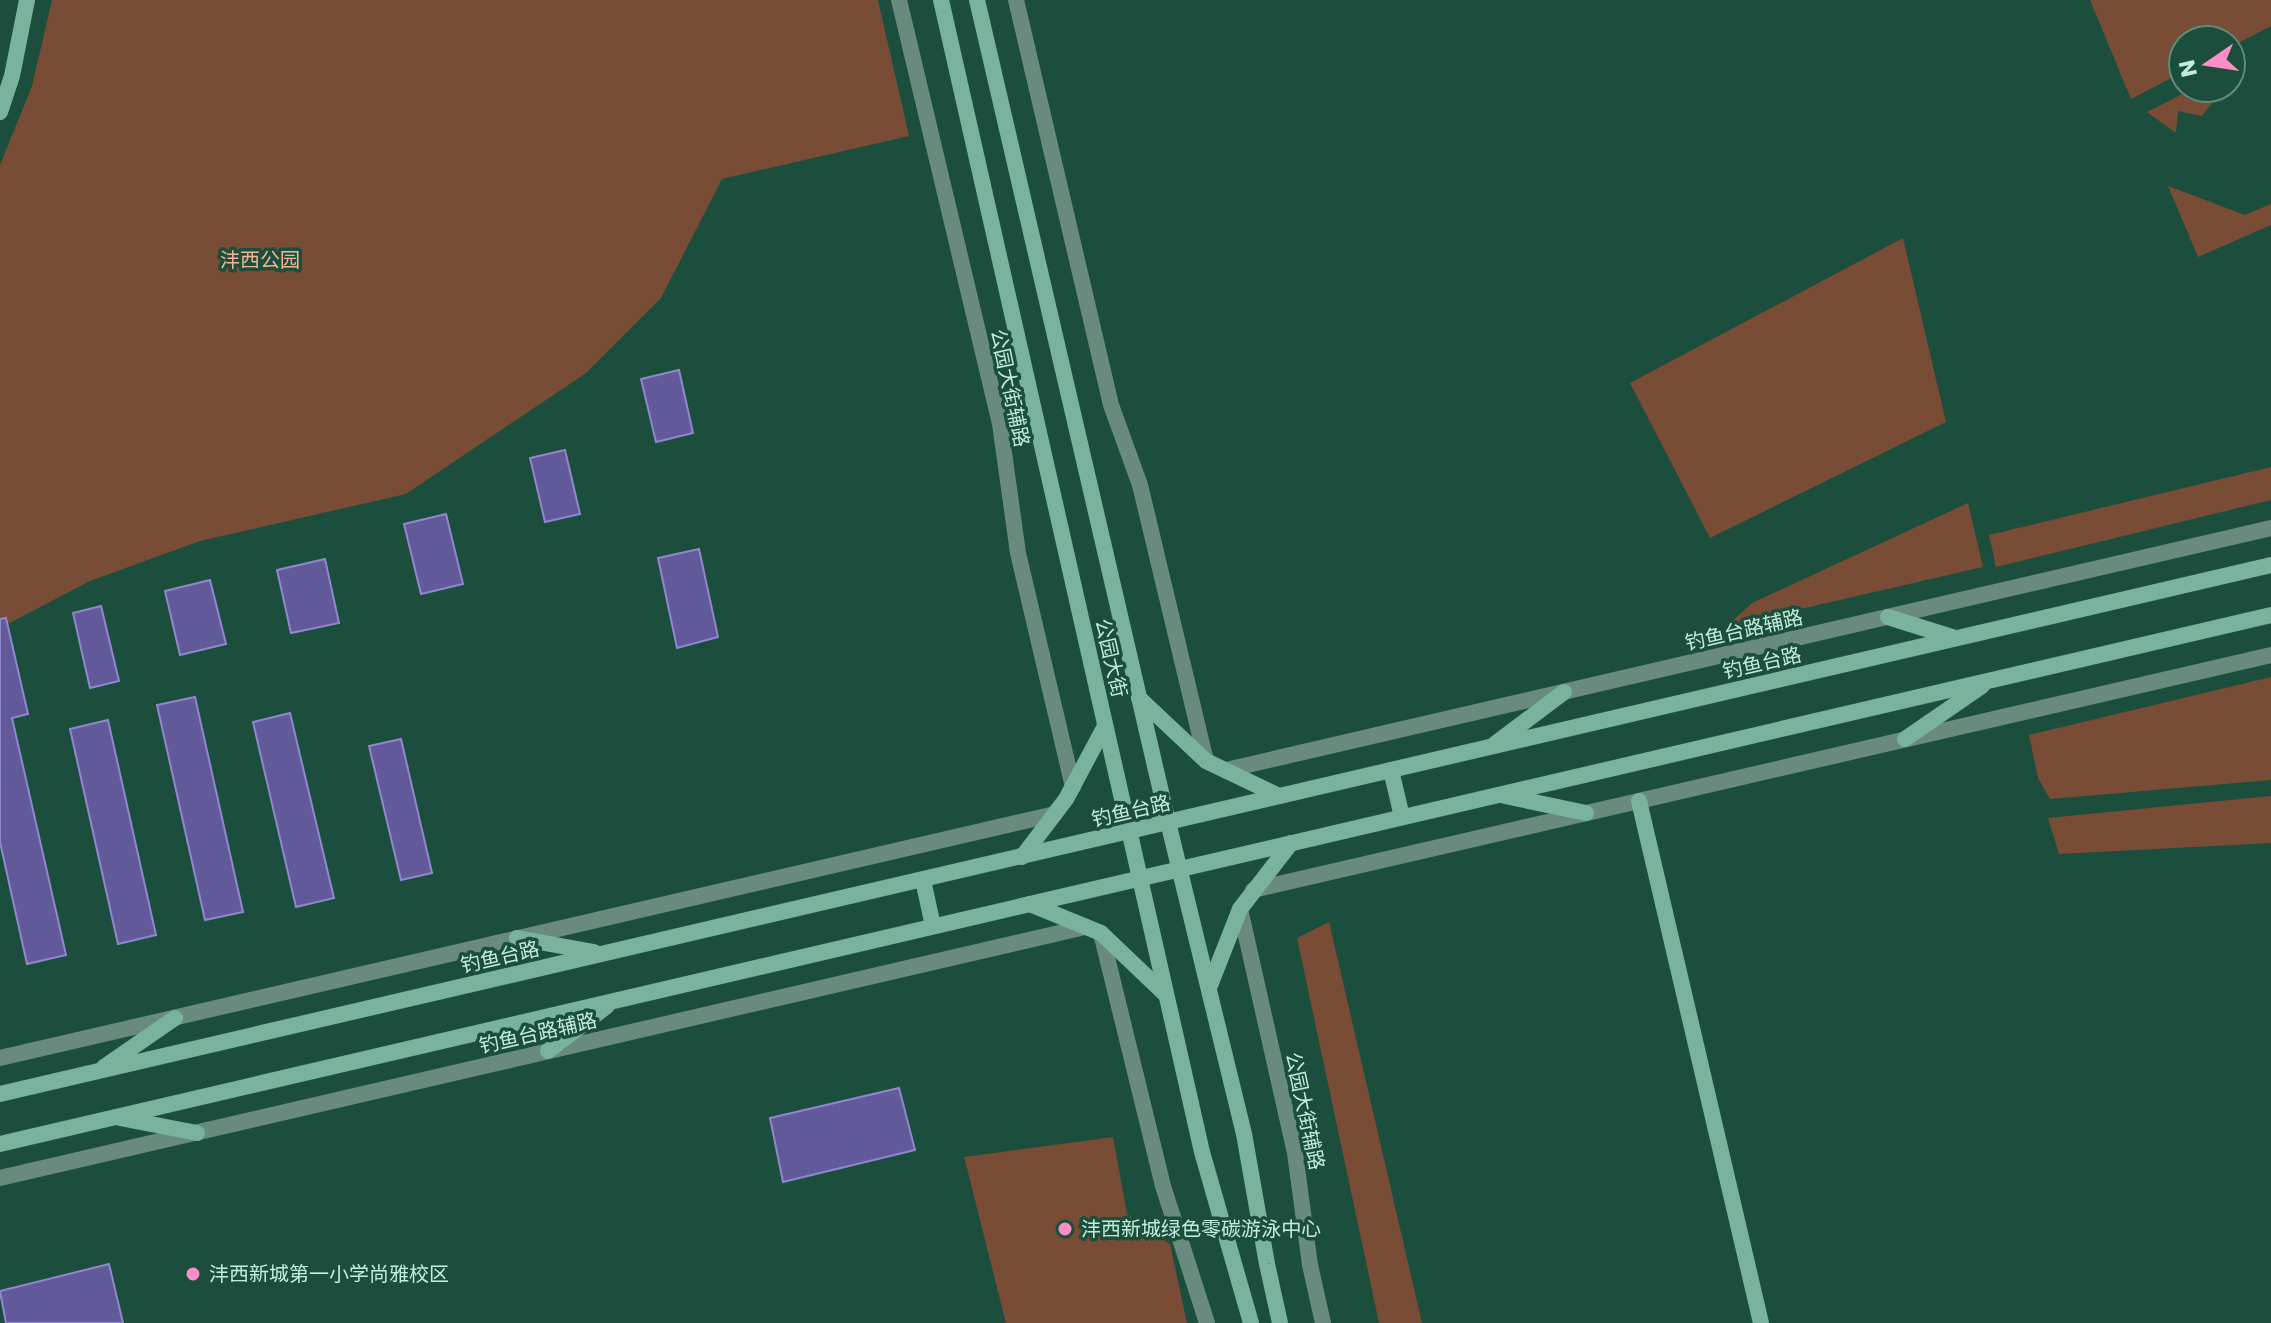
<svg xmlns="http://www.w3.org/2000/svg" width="2271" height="1323" viewBox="0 0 2271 1323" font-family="Poppins,'Noto Sans SC',sans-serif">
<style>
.green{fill:#794c35}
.building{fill:#615999;stroke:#8f88cc;stroke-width:2}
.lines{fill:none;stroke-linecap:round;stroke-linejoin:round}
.street{stroke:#688b7d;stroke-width:16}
.secondary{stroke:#7ab39d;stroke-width:16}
.poi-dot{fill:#fa8fc7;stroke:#1c4e3d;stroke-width:3}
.labels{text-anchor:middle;stroke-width:7;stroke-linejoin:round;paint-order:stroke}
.park-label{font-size:20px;fill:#f5b391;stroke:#1c4e3d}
.street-label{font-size:20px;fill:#c2ecdb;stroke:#1c4e3d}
.poi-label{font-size:20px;fill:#c2ecdb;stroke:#1c4e3d;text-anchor:start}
</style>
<rect width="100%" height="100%" fill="#1c4e3d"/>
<g class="green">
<polygon points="52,0 878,0 909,136 722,179 661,298 586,373 406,494 200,541 90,581 0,628 0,165 32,86"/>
<polygon points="2090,0 2271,0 2271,26 2231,47 2231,40 2183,40 2183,72 2131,99"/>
<polygon points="2194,88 2224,88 2202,116 2178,111 2176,133 2147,112"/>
<polygon points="2168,186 2245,215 2271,204 2271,225 2198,257"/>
<polygon points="1903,238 1946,422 1710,538 1630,383"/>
<polygon points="2271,467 2271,500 1996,567 1989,535"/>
<polygon points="1968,503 1983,567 1727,626 1752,603"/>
<polygon points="2271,677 2271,780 2050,799 2038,778 2029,735"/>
<polygon points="2271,796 2271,843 2059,854 2048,818"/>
<polygon points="1329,922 1422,1323 1379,1323 1297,938"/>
<polygon points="1113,1137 1127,1214 1170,1244 1187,1323 1006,1323 964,1157"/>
</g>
<g class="building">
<polygon points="679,370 693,433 656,442 641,379"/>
<polygon points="565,450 580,514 545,522 530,458"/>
<polygon points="446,514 463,584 421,594 404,524"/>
<polygon points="699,549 718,637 677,648 658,558"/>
<polygon points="325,559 339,623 291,633 277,570"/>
<polygon points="210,580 226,644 180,655 165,591"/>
<polygon points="101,606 119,681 90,688 73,613"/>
<polygon points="6,618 28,714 12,718 66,955 27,964 0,842 0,619"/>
<polygon points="195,697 243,912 205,920 157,705"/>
<polygon points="290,713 334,898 296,907 253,722"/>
<polygon points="108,720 156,935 118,944 70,729"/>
<polygon points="401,739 432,873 401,880 369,746"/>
<polygon points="899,1088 915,1150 783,1182 770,1118"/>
<polygon points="109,1264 123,1323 6,1323 0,1291"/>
</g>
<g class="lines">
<g class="street">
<polyline points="899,0 1000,424 1018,553 1073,787"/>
<polyline points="1016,0 1111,405 1140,485 1206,761"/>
<polyline points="1226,770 2271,528"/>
<polyline points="1253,890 2271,655"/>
<polyline points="1240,909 1295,1153 1310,1265 1323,1323"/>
<polyline points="1101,933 1163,1186 1207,1323"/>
<polyline points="0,1058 1055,814"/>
<polyline points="0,1178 1085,927"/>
</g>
<g class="secondary">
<polyline points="941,0 1202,1152 1251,1323"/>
<polyline points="977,0 1168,822 1244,1134 1267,1264 1280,1323"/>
<polyline points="0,112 12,76 27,0"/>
<polyline points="1888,617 1955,638"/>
<polyline points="1139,698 1206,761 1279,796"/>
<polyline points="1905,739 1982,686"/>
<polyline points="1495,744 1564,692"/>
<polyline points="1391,770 1402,817"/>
<polyline points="1505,796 1586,813"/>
<polyline points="1639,801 1761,1323"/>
<polyline points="1022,857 1066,799 1105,726"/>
<polyline points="923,880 933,926"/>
<polyline points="1030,904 1101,933 1165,994"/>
<polyline points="517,938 594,952"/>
<polyline points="1209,988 1240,909 1291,843"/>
<polyline points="548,1051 607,1006"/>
<polyline points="104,1067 175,1018"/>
<polyline points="0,1094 2271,565"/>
<polyline points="120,1118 197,1133"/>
<polyline points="0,1144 2271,615"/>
</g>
</g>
<g class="poi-dot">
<circle cx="1065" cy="1229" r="8"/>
<circle cx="193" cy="1274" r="8"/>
</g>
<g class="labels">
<g class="park-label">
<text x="260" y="267">沣西公园</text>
</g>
<g class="street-label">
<text transform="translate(1010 388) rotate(78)" y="7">公园大街辅路</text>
<text transform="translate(1744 630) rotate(-13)" y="7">钓鱼台路辅路</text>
<text transform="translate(1111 658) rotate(77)" y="7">公园大街</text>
<text transform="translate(1762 663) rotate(-13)" y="7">钓鱼台路</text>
<text transform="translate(1131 811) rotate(-13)" y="7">钓鱼台路</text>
<text transform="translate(500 957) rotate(-13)" y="7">钓鱼台路</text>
<text transform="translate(538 1033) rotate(-13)" y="7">钓鱼台路辅路</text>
<text transform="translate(1305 1111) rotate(78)" y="7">公园大街辅路</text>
</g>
<g class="poi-label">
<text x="1081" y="1236">沣西新城绿色零碳游泳中心</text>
<text x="209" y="1281">沣西新城第一小学尚雅校区</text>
</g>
</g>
<g transform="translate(2207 64) rotate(257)"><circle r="38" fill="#1c4e3d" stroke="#5e8d7c" stroke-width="2"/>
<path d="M0-6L14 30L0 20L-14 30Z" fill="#fa8fc7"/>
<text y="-12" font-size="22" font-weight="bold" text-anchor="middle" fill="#c2ecdb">N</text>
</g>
</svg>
